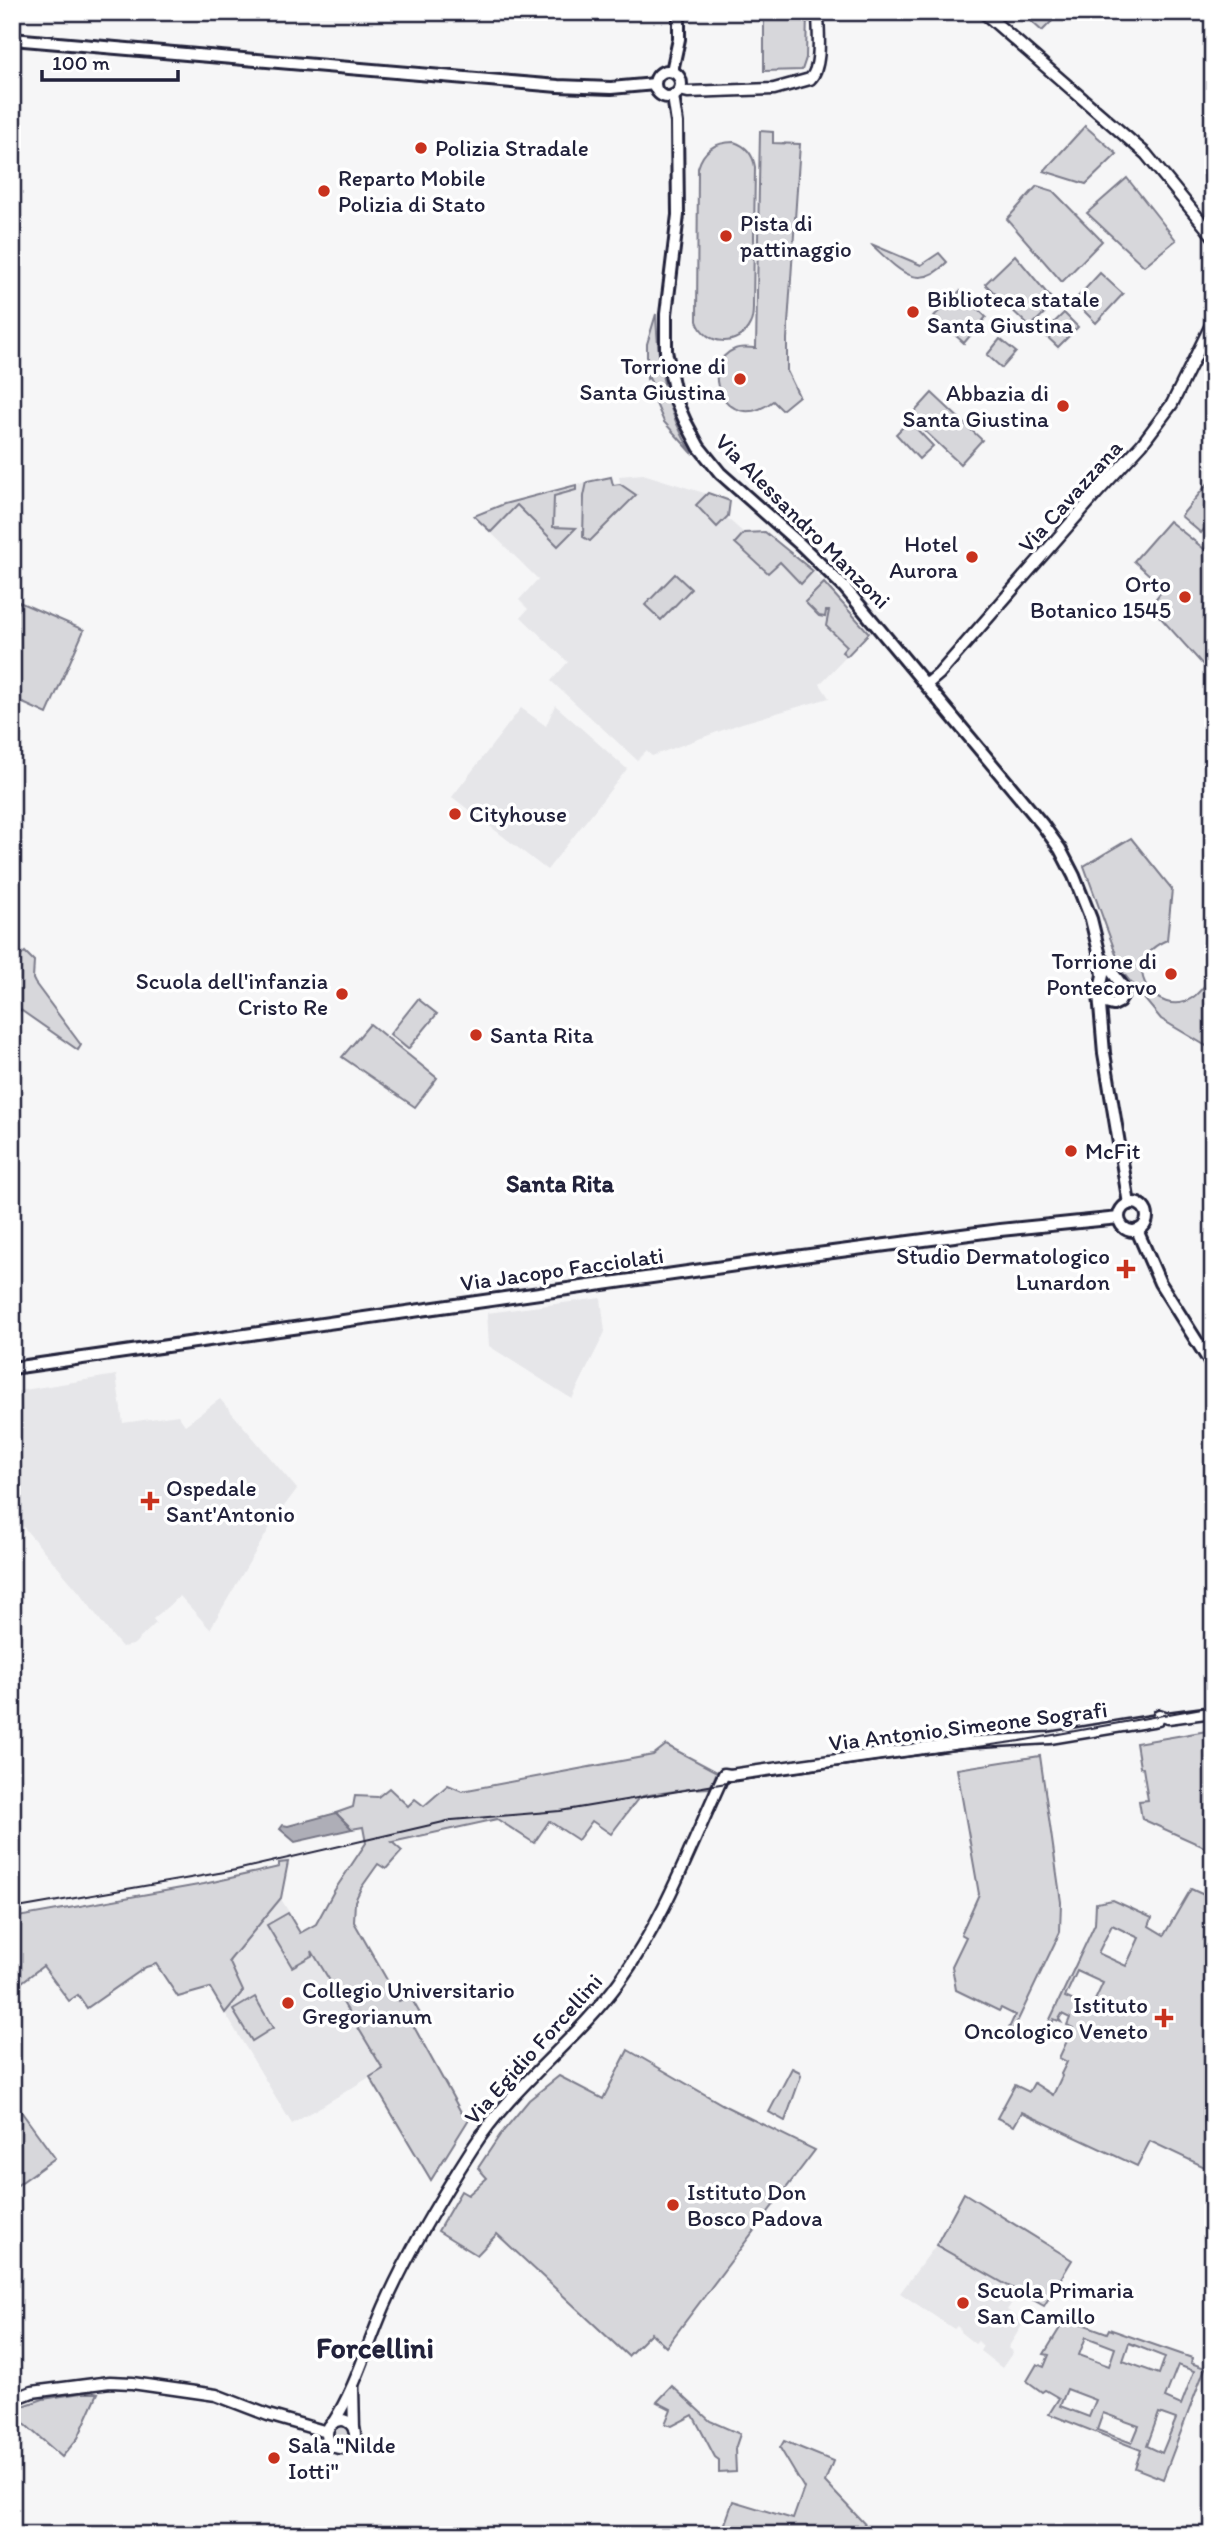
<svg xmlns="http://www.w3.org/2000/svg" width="1225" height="2547" viewBox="0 0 1225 2547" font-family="Itim,sans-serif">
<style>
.built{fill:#e6e6e9}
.green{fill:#d7d7db;stroke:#7c7c8b;stroke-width:2;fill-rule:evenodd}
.water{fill:#aeaeb7;stroke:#767685;stroke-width:2}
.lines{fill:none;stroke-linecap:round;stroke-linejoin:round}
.tertiary-casing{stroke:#22223b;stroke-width:15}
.secondary-casing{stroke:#22223b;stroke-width:16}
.tertiary{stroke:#fff;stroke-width:10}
.secondary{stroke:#fff;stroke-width:10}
.tram{stroke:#22223b;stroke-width:2}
.poi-dot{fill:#c8321e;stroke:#fff;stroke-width:2.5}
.labels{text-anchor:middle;stroke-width:7;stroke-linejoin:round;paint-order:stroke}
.poi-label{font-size:23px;fill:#22223b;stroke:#fff;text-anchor:start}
.street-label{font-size:23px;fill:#22223b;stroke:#fff}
.neighbourhood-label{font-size:24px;font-weight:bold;fill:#22223b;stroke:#fff}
.district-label{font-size:30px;font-weight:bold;fill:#22223b;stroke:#fff}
</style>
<rect width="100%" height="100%" fill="#f6f6f7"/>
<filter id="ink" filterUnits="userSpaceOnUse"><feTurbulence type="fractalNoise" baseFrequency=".0143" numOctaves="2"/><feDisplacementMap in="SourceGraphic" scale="14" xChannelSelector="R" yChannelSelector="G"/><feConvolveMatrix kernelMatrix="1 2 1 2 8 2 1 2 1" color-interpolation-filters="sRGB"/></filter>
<g filter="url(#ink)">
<g class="built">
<polygon points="643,474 730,501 728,519 745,534 765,532 811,568 869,633 820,684 829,698 742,723 652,756 646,751 637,760 551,681 568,662 521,617 528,609 519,600 538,579 474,516 504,504 576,485 611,477 613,485 620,483 619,476"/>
<polygon points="555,705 627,769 547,870 452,797 521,708 546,726"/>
<polygon points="601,1298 605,1332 572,1399 489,1346 487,1313"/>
<polygon points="116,1375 123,1423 178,1415 185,1425 220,1399 297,1489 276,1517 210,1629 180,1596 153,1619 156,1623 133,1645 122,1647 109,1632 80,1593 12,1514 12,1392"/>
<polygon points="281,1899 383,2069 292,2124 225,2013 242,1992 228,1962"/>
<polygon points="936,2245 1019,2292 1007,2310 1024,2322 1008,2348 1013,2352 1002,2368 980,2351 983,2346 978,2341 975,2344 960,2332 961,2330 957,2326 954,2329 900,2293"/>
</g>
<g class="green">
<polygon points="764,12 807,12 806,58 802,70 764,71"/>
<polygon points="1021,12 1061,12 1042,31"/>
<polygon points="1085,126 1117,154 1086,184 1044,171"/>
<path d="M760,131L773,132V143L800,144L787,339V371L799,396L782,410L773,401C725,438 696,364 735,349C741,346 750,348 756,348Z"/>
<path d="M734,142C746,146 753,154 755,167L753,307C753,313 753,319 750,324C739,348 705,346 697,321L698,168C703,150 716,142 734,142Z"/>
<polygon points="1127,178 1176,240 1144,266 1087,213"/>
<polygon points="1037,186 1053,191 1102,241 1062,282 1007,219"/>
<path d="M871,244L921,265L939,253L947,262C917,295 896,267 871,244Z"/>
<polygon points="1015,255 1055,303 1030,327 985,284"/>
<polygon points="1100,273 1123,294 1096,323 1074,301"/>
<polygon points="960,291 986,317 964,343 934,316"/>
<polygon points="1064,313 1078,327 1058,347 1043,333"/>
<path d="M656,314C658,365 665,411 693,454L664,422L650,390L653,386L649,378L647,379V344Z"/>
<polygon points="1000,339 1016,352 1002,368 987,355"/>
<polygon points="932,393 982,440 960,464 910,417"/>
<polygon points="909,421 933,446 919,459 896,434"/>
<polygon points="611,477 613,485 620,484 636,495 590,541 583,537 584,496 587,482"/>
<polygon points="1209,482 1213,485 1213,519 1201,533 1181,516"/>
<polygon points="576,485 576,490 554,496 553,527 576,528 558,546 517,505 491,532 474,516 504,504"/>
<polygon points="708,493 730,501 728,516 717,527 696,505"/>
<polygon points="1169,521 1213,556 1213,676 1150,606 1164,588 1134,561"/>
<polygon points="765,532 813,571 801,584 780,562 768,573 735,543 744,533"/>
<polygon points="675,574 691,589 661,620 645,605"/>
<polygon points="824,583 869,633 847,656 842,652 847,646 826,626 829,611 826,611 825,617 819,616 805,602"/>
<polygon points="12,599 84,630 47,714 12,698"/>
<path d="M1131,838L1172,889L1167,940C1114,962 1157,1021 1192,998C1198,994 1203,987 1208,982H1213V1050L1161,1019L1123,973L1084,866Z"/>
<polygon points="25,952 34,961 33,979 35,983 81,1045 78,1050 12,1004 12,964"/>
<polygon points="418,999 437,1014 408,1049 390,1034"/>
<polygon points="370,1024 437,1078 415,1107 342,1057"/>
<polygon points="1213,1730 1213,1851 1142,1819 1139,1801 1148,1800 1143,1768 1140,1767 1136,1743"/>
<polygon points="666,1745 717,1772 710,1788 688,1789 643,1796 637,1800 611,1834 592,1821 578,1840 549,1821 534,1843 497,1819 392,1842 402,1851 386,1869 378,1864 361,1888 355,1901 354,1922 399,2001 410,1996 423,2019 413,2025 461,2112 469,2119 431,2180 370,2077 383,2069 312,1951 313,1955 292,1967 267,1925 288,1913 300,1933 316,1924 334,1891 366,1843 363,1827 352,1829 336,1813 353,1807 355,1796 378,1797 389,1788 408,1806 415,1799 424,1806 448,1785 462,1791 653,1755"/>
<polygon points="1040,1756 1061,1902 1060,1932 1010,2037 1006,2035 1015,2015 1001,2008 999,2011 956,1990 952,1966 966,1937 961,1934 979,1894 957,1769"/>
<polygon points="288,1862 281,1898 229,1961 243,1991 225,2013 210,1988 178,1997 156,1964 146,1967 87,2008 78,1995 69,2001 43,1966 14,1988 12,1985 12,1918 204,1884 279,1867 279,1863"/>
<path d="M1191,1889L1213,1899V2171L1150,2141L1137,2166L1022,2112L1014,2126L997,2118L1015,2085L1029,2092L1034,2083L1053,2095L1062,2076L1061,2074L1067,2062L1059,2058L1073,2028L1067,2025L1070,2018L1062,2014L1059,2019L1061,2022L1054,2019L1049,2029L1046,2028L1095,1924L1096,1903L1113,1900L1152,1918L1149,1926L1164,1935ZM1112,1925L1139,1938L1126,1966L1098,1953ZM1077,1971L1103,1983L1091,2009L1065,1997Z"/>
<polygon points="255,1997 273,2028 252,2041 233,2010"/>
<polygon points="628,2050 727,2107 815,2150 666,2347 651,2333 628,2356 497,2234 477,2255 438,2231 461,2191 468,2195 487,2178 478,2168 500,2135 529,2100 559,2076 603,2099"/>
<polygon points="792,2068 800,2072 801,2076 785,2121 769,2112"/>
<polygon points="12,2099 55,2158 12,2189"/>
<polygon points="964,2193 1072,2260 1044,2306 936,2245"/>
<path d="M1066,2318L1107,2333L1109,2329L1192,2358L1191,2363L1205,2368L1163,2479L1135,2468L1141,2450L1049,2414L1059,2398L1045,2390L1042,2392L1027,2381L1037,2364L1044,2367L1049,2355L1044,2354ZM1086,2337L1115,2348L1109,2366L1079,2355ZM1129,2343L1165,2357L1159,2374L1123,2361ZM1178,2365L1194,2371L1181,2405L1165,2398ZM1067,2389L1096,2400L1089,2417L1060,2406ZM1103,2413L1139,2426L1132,2443L1097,2430ZM1159,2413L1176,2419L1162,2453L1147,2446Z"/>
<polygon points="672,2386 710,2421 740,2434 735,2449 736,2472 719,2473 719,2460 715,2457 693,2415 672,2426 665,2424 671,2409 657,2402"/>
<polygon points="81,2393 98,2393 78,2438 62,2457 12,2413 12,2410 43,2399"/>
<circle cx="340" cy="2434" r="9"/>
<polygon points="784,2441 833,2461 825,2482 875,2535 721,2535 733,2501 793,2519 804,2488 780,2448"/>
</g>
<polygon class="water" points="336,1813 352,1829 295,1842 280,1829 283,1825 288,1826"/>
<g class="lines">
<defs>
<g id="tertiary">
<polyline points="983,12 1146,154 1213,236"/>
<path d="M680,90L688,92L774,89L810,79C823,67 818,29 818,12"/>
<polyline points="926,685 939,674 1096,494 1142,444 1172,404 1213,321"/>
<polyline points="353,2387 354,2430"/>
<polyline points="12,2400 32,2392 110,2382 132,2383 216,2395 268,2415 327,2432"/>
<circle cx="341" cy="2434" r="14"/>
<path d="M333,2423C356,2387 367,2346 384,2307C408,2252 440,2199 472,2149C512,2086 575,2042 619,1982C665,1918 691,1845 724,1774L730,1775L960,1743L1050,1738L1158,1720L1159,1715L1168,1718L1213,1712"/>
</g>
<g id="secondary">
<polyline points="12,39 558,86 611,88 655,84"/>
<circle cx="668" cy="84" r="13"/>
<polyline points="672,71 679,39 679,12"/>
<polyline points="673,96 677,123 678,215 666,314 666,351 677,403 685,421 699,447 720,473 801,545 845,588 1042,824 1060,849 1074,876 1091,919 1101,960 1103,975 1099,994 1104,1053 1129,1204"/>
<polyline points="1099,996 1105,1003 1113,1005 1119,1002 1124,993 1121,984 1103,960"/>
<circle cx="1133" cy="1217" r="14"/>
<polyline points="1137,1230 1160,1283 1213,1367"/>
<polyline points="12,1368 772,1260 1000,1230 1119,1218"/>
</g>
</defs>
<use href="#tertiary" class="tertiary-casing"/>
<use href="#secondary" class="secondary-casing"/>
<use href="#tertiary" class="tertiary"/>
<use href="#secondary" class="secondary"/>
<polyline class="tram" points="12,1909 236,1870 452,1820 560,1811 750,1779 1020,1741 1213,1706"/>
</g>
</g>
<g class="poi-dot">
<circle cx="421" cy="148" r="7"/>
<circle cx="324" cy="191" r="7"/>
<circle cx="726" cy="236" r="7"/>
<circle cx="913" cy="312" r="7"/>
<circle cx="740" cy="379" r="7"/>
<circle cx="1063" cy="406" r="7"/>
<circle cx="972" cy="557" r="7"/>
<circle cx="1185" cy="597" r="7"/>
<circle cx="455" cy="814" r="7"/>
<circle cx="1171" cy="974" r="7"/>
<circle cx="342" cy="994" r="7"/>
<circle cx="476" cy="1035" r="7"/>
<circle cx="1071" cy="1151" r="7"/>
<path d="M1122.5 1258.5h7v7h7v7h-7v7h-7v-7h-7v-7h7z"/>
<path d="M146.5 1490.5h7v7h7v7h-7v7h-7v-7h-7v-7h7z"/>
<circle cx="288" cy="2003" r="7"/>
<path d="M1160.5 2007.5h7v7h7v7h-7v7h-7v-7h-7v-7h7z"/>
<circle cx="673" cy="2205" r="7"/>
<circle cx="963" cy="2303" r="7"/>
<circle cx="274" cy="2458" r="7"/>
</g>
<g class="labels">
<g class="poi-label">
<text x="435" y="156">Polizia Stradale</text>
<text x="338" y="186">Reparto Mobile<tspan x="338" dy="26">Polizia di Stato</tspan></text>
<text x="740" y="231">Pista di<tspan x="740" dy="26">pattinaggio</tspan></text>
<text x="927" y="307">Biblioteca statale<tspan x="927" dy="26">Santa Giustina</tspan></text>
<text x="726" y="374" text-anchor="end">Torrione di<tspan x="726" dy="26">Santa Giustina</tspan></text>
<text x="1049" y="401" text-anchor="end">Abbazia di<tspan x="1049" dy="26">Santa Giustina</tspan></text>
<text x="958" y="552" text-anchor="end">Hotel<tspan x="958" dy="26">Aurora</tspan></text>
<text x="1171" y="592" text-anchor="end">Orto<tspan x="1171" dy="26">Botanico 1545</tspan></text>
<text x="469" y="822">Cityhouse</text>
<text x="1157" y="969" text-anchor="end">Torrione di<tspan x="1157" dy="26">Pontecorvo</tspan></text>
<text x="328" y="989" text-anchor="end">Scuola dell'infanzia<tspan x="328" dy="26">Cristo Re</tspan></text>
<text x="490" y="1043">Santa Rita</text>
<text x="1085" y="1159">McFit</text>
<text x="1110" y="1264" text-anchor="end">Studio Dermatologico<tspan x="1110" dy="26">Lunardon</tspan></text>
<text x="166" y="1496">Ospedale<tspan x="166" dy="26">Sant'Antonio</tspan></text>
<text x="302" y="1998">Collegio Universitario<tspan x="302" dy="26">Gregorianum</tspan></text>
<text x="1148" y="2013" text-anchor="end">Istituto<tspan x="1148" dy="26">Oncologico Veneto</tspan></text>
<text x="687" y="2200">Istituto Don<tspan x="687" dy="26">Bosco Padova</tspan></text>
<text x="977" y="2298">Scuola Primaria<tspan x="977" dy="26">San Camillo</tspan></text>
<text x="288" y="2453">Sala "Nilde<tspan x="288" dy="26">Iotti"</tspan></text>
</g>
<g class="street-label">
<text transform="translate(1070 496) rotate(-48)" y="8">Via Cavazzana</text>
<text transform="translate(803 521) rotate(45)" y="8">Via Alessandro Manzoni</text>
<text transform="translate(562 1269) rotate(-8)" y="8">Via Jacopo Facciolati</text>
<text transform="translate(968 1726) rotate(-7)" y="8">Via Antonio Simeone Sografi</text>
<text transform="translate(533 2049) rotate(-48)" y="8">Via Egidio Forcellini</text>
</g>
<g class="neighbourhood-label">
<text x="560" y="1192">Santa Rita</text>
</g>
<g class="district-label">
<text x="375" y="2358">Forcellini</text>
</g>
</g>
<rect width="1225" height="2547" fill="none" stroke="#fff" stroke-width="42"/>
<rect x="21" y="21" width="1183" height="2505" fill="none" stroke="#22223b" stroke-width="2.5" filter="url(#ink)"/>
<path d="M42 70v10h136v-10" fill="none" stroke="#22223b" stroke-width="3.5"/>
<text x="52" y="70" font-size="21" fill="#22223b" stroke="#ffffff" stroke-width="5" paint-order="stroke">100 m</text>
</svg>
